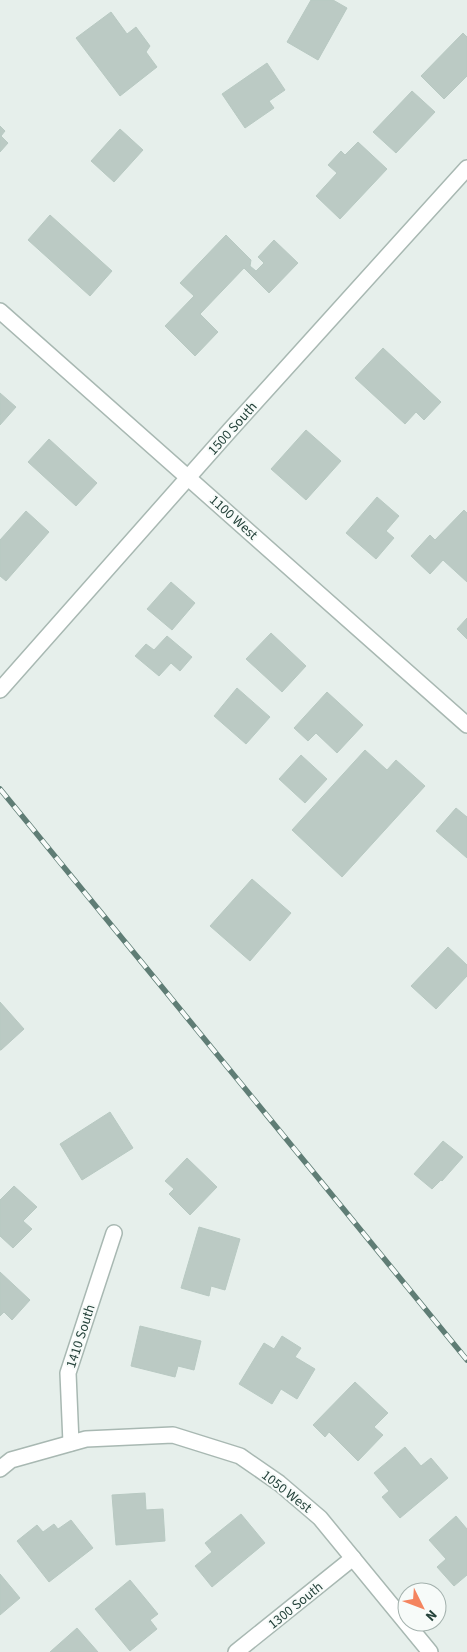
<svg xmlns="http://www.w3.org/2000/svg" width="467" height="1652" viewBox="0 0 467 1652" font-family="'Source Sans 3',sans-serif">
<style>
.building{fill:#bbcac4;stroke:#b8c9c2}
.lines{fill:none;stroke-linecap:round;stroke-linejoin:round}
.minor-casing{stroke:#a8b8b2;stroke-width:18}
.tertiary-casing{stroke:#a8b8b2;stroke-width:18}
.minor{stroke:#fff;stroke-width:15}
.tertiary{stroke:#fff;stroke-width:15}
.rail-casing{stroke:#5f7d75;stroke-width:5.5}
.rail{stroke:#f7fbf9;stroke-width:4;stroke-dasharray:11;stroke-linecap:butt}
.labels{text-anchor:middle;stroke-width:4;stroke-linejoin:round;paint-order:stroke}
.street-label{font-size:14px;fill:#24423a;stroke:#f7fbf9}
</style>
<rect width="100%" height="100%" fill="#e6efeb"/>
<g class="building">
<polygon points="311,0 333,0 347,8 318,60 287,42"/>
<polygon points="111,12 127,34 136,27 150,46 146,52 157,67 120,96 76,38"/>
<polygon points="463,33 467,37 467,76 444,99 421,76"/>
<polygon points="267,63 285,90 269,101 274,108 245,128 222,94"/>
<polygon points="412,91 435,112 396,153 373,132"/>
<polygon points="0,126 5,131 1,136 8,143 0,152"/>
<polygon points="120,129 143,150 114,182 91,161"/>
<polygon points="358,142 387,169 340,219 316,196 337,173 328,165 341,151 345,155"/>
<polygon points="50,215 112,271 90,296 28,240"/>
<polygon points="226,235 251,260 250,266 256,271 264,263 258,257 274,240 298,263 269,293 244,268 200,314 218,332 195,356 165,326 194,296 180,283"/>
<polygon points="383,348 441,402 424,420 416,412 405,424 355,378"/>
<polygon points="0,393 16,407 0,425"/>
<polygon points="306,430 341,461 306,500 271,469"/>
<polygon points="49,439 97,483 76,506 28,462"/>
<polygon points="377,497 399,516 386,531 394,538 376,559 346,533"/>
<polygon points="464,510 467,513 467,582 443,560 430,574 411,556 430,535 435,540"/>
<polygon points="26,511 49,532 6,581 0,576 0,540"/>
<polygon points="171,582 195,603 172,630 147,609"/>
<polygon points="467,618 467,639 457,629"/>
<polygon points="271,633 306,666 282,692 246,659"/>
<polygon points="167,636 192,657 180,671 171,663 159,676 135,656 146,644 154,650"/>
<polygon points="237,688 270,717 246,744 214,716"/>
<polygon points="327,692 363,725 337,753 316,733 308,741 294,728"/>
<polygon points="365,750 387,770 396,760 425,786 342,877 292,830"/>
<polygon points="301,755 327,779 305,803 279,779"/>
<polygon points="456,808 467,817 467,858 436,831"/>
<polygon points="252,879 291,913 250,961 210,926"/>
<polygon points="448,947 467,965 467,976 436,1009 411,986"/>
<polygon points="0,1002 24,1029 1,1050 0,1050"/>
<polygon points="110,1112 133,1148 82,1180 60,1144"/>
<polygon points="443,1141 463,1157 442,1181 441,1180 432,1189 414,1174"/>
<polygon points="187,1158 217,1187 190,1215 169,1194 174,1189 165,1181"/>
<polygon points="14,1186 37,1207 23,1221 32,1229 13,1248 0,1236 0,1200"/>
<polygon points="199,1227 240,1239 225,1290 211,1286 209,1296 181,1288"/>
<polygon points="0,1272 30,1300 12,1320 4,1312 0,1316"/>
<polygon points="140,1326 201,1341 194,1370 178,1366 175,1377 131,1366"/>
<polygon points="282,1336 301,1348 295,1357 315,1369 297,1399 281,1389 272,1404 239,1384 264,1343 274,1349"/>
<polygon points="355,1382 388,1413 374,1427 383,1435 358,1461 329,1432 325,1437 313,1425"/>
<polygon points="405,1447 421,1466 431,1458 448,1478 400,1518 382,1497 389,1491 374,1473"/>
<polygon points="145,1493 146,1510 163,1509 165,1541 116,1545 112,1495"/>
<polygon points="241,1514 265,1543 212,1587 195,1566 212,1552 205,1543"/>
<polygon points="456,1516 467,1529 467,1575 454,1586 437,1567 446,1559 429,1540"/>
<polygon points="71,1520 93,1548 49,1582 17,1541 37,1525 43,1532 54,1524 58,1529"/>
<polygon points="0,1574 20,1598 0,1615"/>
<polygon points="130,1580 158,1614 150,1620 157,1629 130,1651 95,1609"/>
<polygon points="77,1628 98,1652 50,1652"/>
</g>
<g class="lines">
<defs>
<g id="minor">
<polyline points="71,1443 68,1373 114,1233"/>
<polyline points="0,1469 11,1460 86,1439 173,1435 240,1456 279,1483 320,1518 430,1652"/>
<polyline points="236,1652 353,1558"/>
</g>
<g id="tertiary">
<polyline points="0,311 467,725"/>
<polyline points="0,690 231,429 467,168"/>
</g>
</defs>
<use href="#minor" class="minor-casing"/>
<use href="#tertiary" class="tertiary-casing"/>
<use href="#minor" class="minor"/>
<use href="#tertiary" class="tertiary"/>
<defs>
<polyline id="rail" points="0,789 467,1360"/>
</defs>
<use href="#rail" class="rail-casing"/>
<use href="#rail" class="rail"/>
</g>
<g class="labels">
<g class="street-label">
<text transform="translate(232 428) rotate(-48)" y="5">1500 South</text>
<text transform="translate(234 517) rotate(42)" y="5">1100 West</text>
<text transform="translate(80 1336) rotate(-72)" y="5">1410 South</text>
<text transform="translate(287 1491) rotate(38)" y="5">1050 West</text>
<text transform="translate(295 1605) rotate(-39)" y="5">1300 South</text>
</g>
</g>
<g transform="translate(422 1607) rotate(132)"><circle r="24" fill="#f7fbf9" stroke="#a3b1ad"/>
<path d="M0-4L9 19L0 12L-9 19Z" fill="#f4845f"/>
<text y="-8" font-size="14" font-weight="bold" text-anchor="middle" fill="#24423a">N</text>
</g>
</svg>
